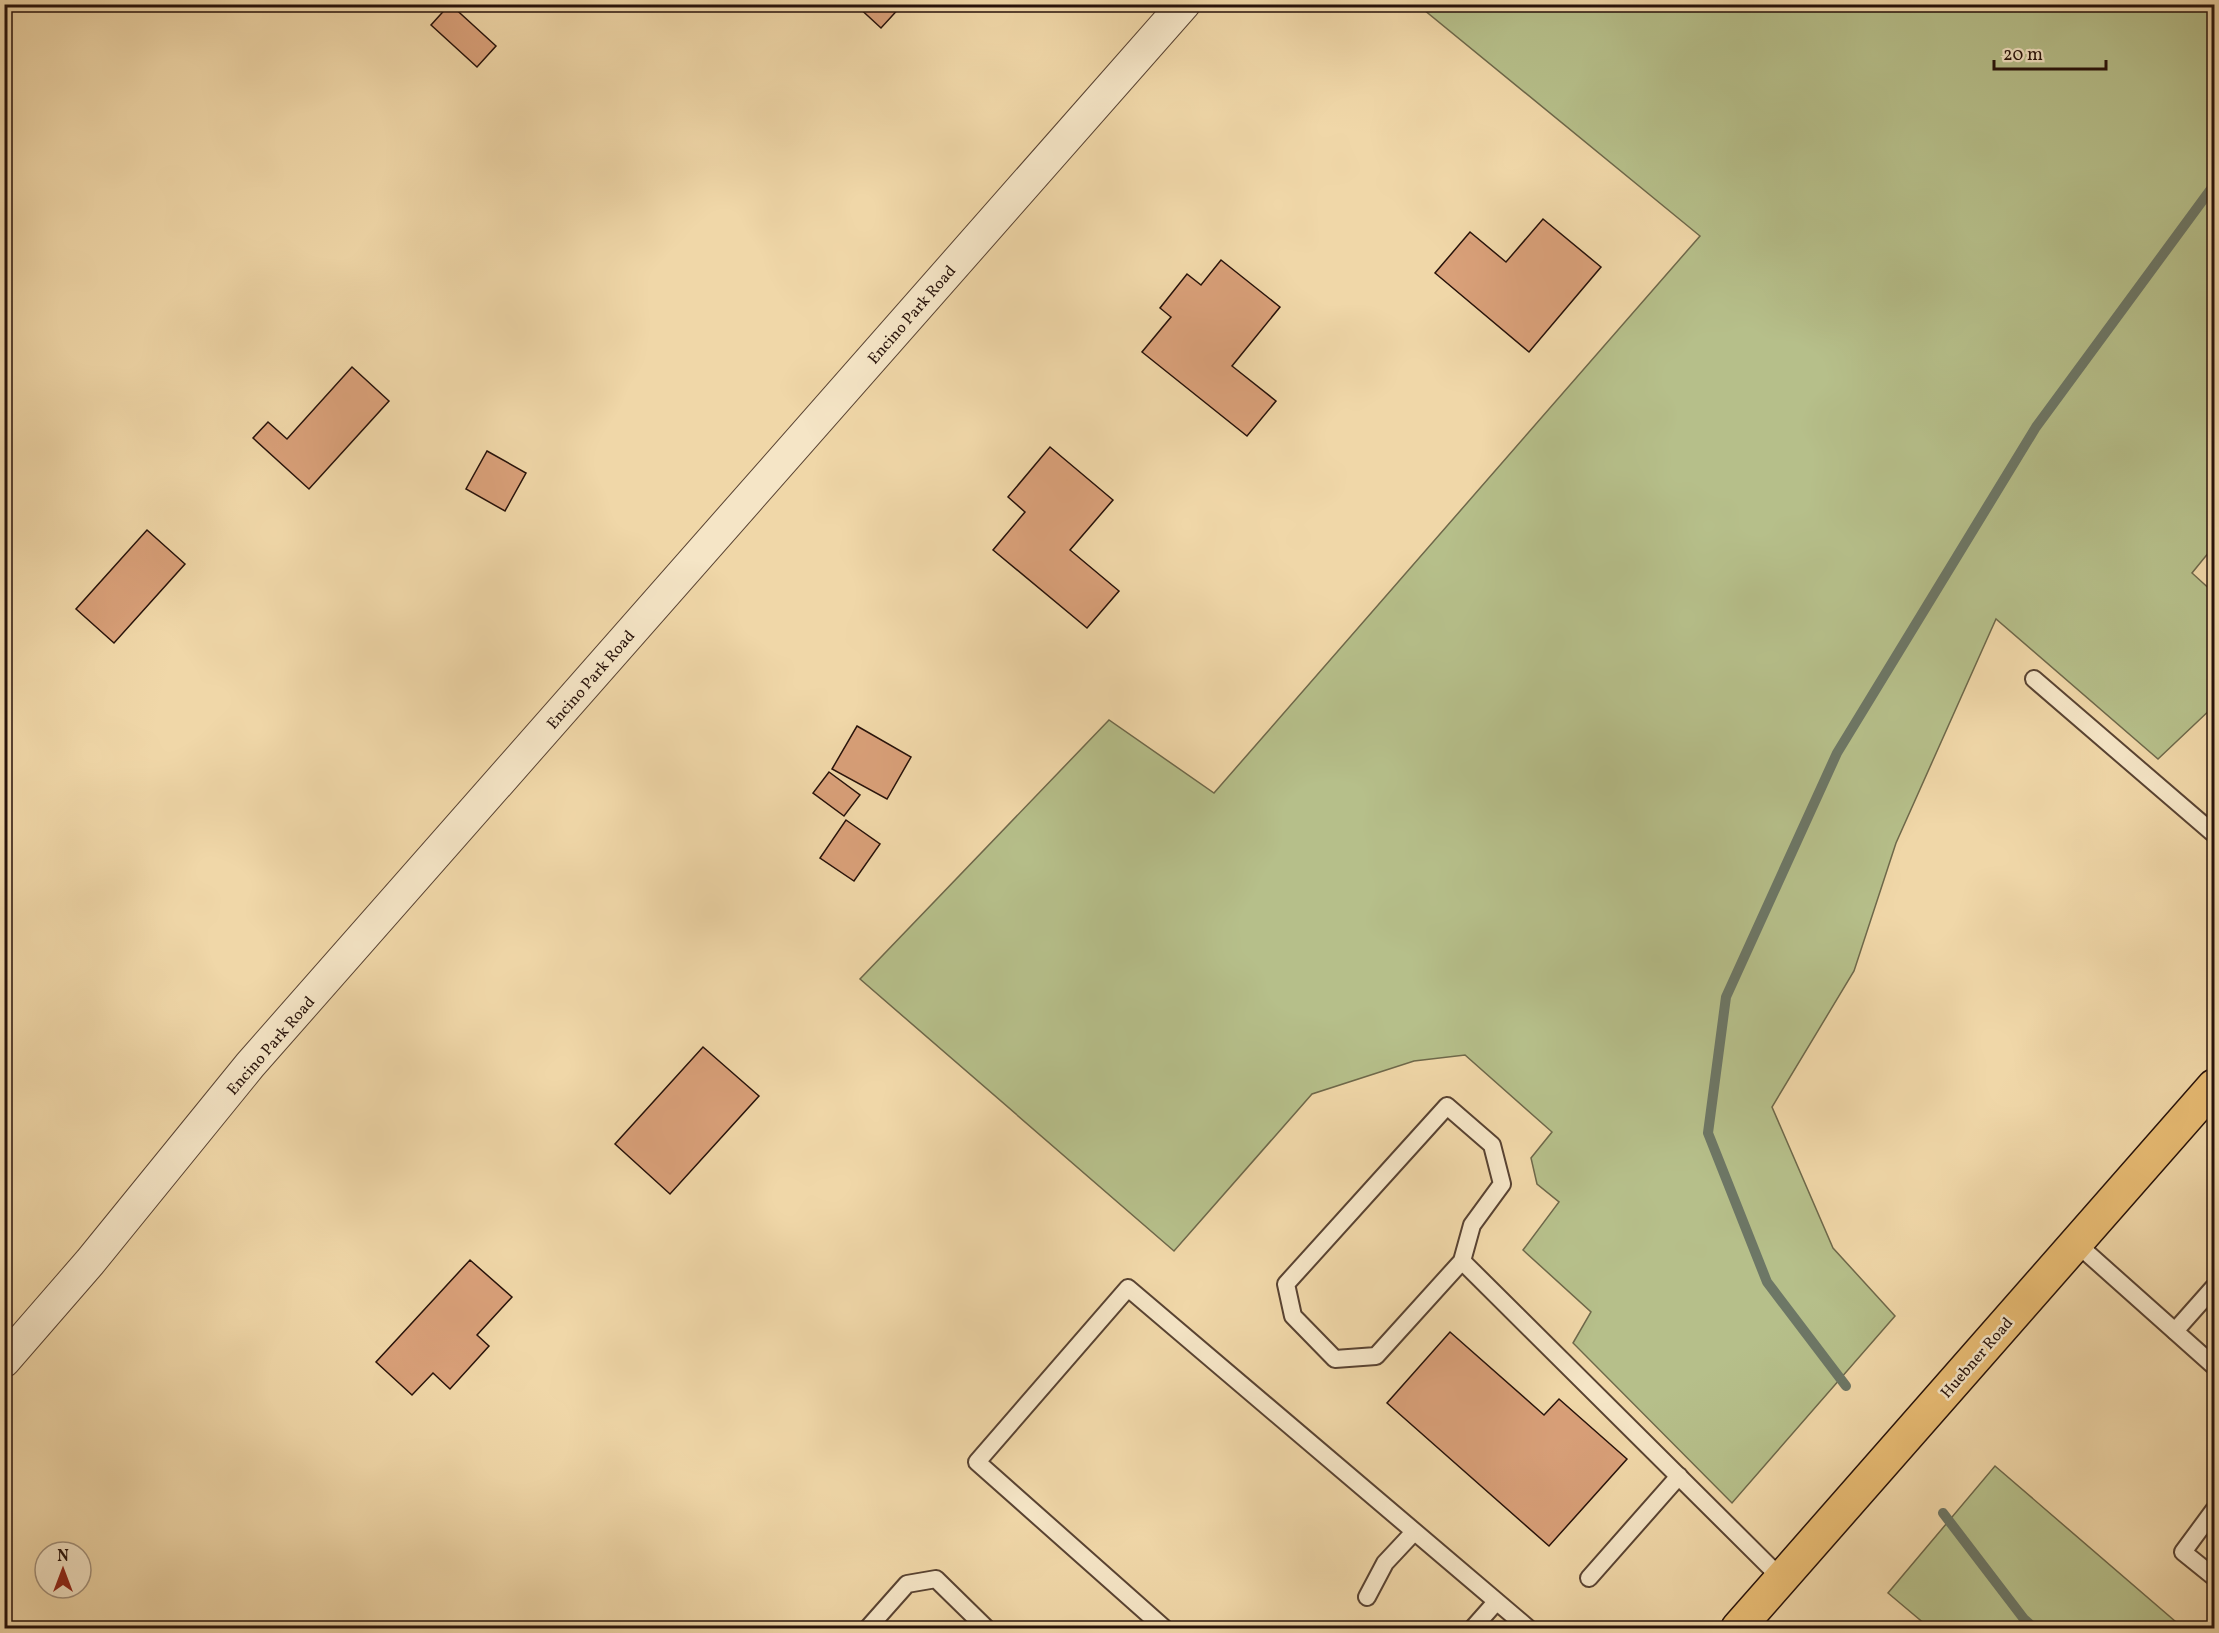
<svg xmlns="http://www.w3.org/2000/svg" width="2219" height="1633" viewBox="0 0 2219 1633" font-family="Vollkorn,serif">
<style>
.green{fill:#b6bf8a;stroke:#6e684a;stroke-width:1.5}
.lines{fill:none;stroke-linecap:round;stroke-linejoin:round}
.stream{stroke:#6d7766;stroke-width:10}
.building{fill:#d9a079;stroke:#27120a;stroke-width:1.5}
.lane-casing{stroke:#594332;stroke-width:20}
.street-casing{stroke:#594332;stroke-width:34}
.primary-casing{stroke:#27120a;stroke-width:36}
.lane{stroke:#f5e5c6;stroke-width:16}
.street{stroke:#f5e5c6;stroke-width:32}
.primary{stroke:#e8bc74;stroke-width:33}
.labels{text-anchor:middle;stroke-width:5;stroke-linejoin:round;paint-order:stroke}
.street-label{font-size:16px;fill:#27120a;stroke:#f5e5c6}
</style>
<rect width="100%" height="100%" fill="#f0d7a8"/>
<filter id="stains"><feTurbulence type="fractalNoise" baseFrequency=".00333" numOctaves="4"/><feColorMatrix values="0 0 0 0 .2 0 0 0 0 .09 0 0 0 0 .02 0 0 0 .5 -.17"/></filter>
<radialGradient id="worn" r=".72"><stop offset=".6" stop-color="#630" stop-opacity="0"/><stop offset="1" stop-color="#630" stop-opacity=".3"/></radialGradient>
<g class="green">
<polygon points="1418,5 2214,5 2214,546 2192,573 2214,593 2214,706 2158,759 1996,619 1896,843 1854,971 1772,1107 1833,1248 1895,1316 1732,1503 1573,1343 1591,1312 1523,1250 1559,1202 1537,1184 1531,1158 1552,1132 1465,1055 1414,1061 1312,1094 1174,1251 860,979 1109,720 1214,793 1700,236"/>
<polygon points="1995,1466 2183,1628 1925,1628 1926,1625 1888,1593"/>
</g>
<g class="lines">
<g class="stream">
<polyline points="1846,1386 1767,1282 1708,1133 1726,997 1837,753 2036,427 2214,185"/>
<polyline points="1943,1513 2024,1619 2034,1628"/>
</g>
</g>
<g class="building">
<polygon points="450,4 496,46 477,67 431,25"/>
<polygon points="855,4 903,4 881,28"/>
<polygon points="1543,219 1601,267 1529,352 1435,273 1470,232 1506,262"/>
<polygon points="1221,260 1280,307 1232,366 1276,401 1247,436 1142,352 1171,317 1160,308 1187,274 1201,285"/>
<polygon points="352,367 389,401 309,489 253,438 268,422 287,439"/>
<polygon points="1050,447 1113,500 1070,550 1119,591 1087,628 993,550 1025,512 1008,497"/>
<polygon points="487,451 526,473 505,511 466,489"/>
<polygon points="147,530 185,564 114,643 76,609"/>
<polygon points="857,726 911,757 887,799 832,769"/>
<polygon points="829,772 860,795 844,816 813,793"/>
<polygon points="846,820 880,844 854,881 820,858"/>
<polygon points="703,1047 759,1096 670,1194 615,1144"/>
<polygon points="470,1260 512,1297 477,1335 489,1346 450,1389 433,1373 412,1395 376,1362"/>
<polygon points="1450,1332 1544,1415 1559,1399 1627,1459 1549,1546 1387,1403"/>
</g>
<g class="lines">
<defs>
<g id="lane">
<polyline points="2034,679 2214,834"/>
<polyline points="2076,1243 2214,1366"/>
<polyline points="1462,1261 1376,1356 1335,1359 1293,1316 1286,1284 1447,1106 1492,1145 1502,1184 1472,1225 1462,1261 1782,1579"/>
<polyline points="2175,1331 2214,1287"/>
<polyline points="2214,1510 2183,1552 2214,1577"/>
<polyline points="1589,1578 1679,1476"/>
<polyline points="1367,1597 1385,1563 1414,1532"/>
<polyline points="868,1628 907,1584 936,1579 986,1628"/>
<polyline points="1164,1628 977,1462 1128,1288 1528,1628"/>
<polyline points="1473,1628 1496,1602"/>
</g>
<polyline id="street" points="4,1361 90,1262 250,1065 1184,4"/>
<polyline id="primary" points="1738,1628 2214,1086"/>
</defs>
<use href="#lane" class="lane-casing"/>
<use href="#street" class="street-casing"/>
<use href="#primary" class="primary-casing"/>
<use href="#lane" class="lane"/>
<use href="#street" class="street"/>
<use href="#primary" class="primary"/>
</g>
<g class="labels">
<g class="street-label">
<text transform="translate(911 314) rotate(-49)" y="6">Encino Park Road</text>
<text transform="translate(590 679) rotate(-49)" y="6">Encino Park Road</text>
<text transform="translate(270 1045) rotate(-49)" y="6">Encino Park Road</text>
<text transform="translate(1976 1357) rotate(-49)" y="6">Huebner Road</text>
</g>
</g>
<rect width="2219" height="1633" fill="none" stroke="#f0d7a8" stroke-width="24"/>
<rect x="6" y="6" width="2207" height="1621" fill="none" stroke="#27120a" stroke-width="3"/>
<rect x="12" y="12" width="2195" height="1609" fill="none" stroke="#27120a" stroke-width="1.5"/>
<g transform="translate(63 1570)"><circle r="28" fill="#f5e5c6" stroke="#a3917b" stroke-width="1.5"/>
<path d="M0-4.5L10 22L0 15L-10 22Z" fill="#8f2418"/>
<text y="-9" font-size="16" font-weight="bold" text-anchor="middle" fill="#27120a">N</text>
</g>
<path d="M1994 60v9h112v-9" fill="none" stroke="#27120a" stroke-width="3"/>
<text x="2003" y="60" font-size="18" fill="#27120a" stroke="#f5e5c6" stroke-width="4.5" paint-order="stroke">20 m</text>
<rect width="100%" height="100%" filter="url(#stains)"/>
<rect width="100%" height="100%" fill="url(#worn)"/>
</svg>
